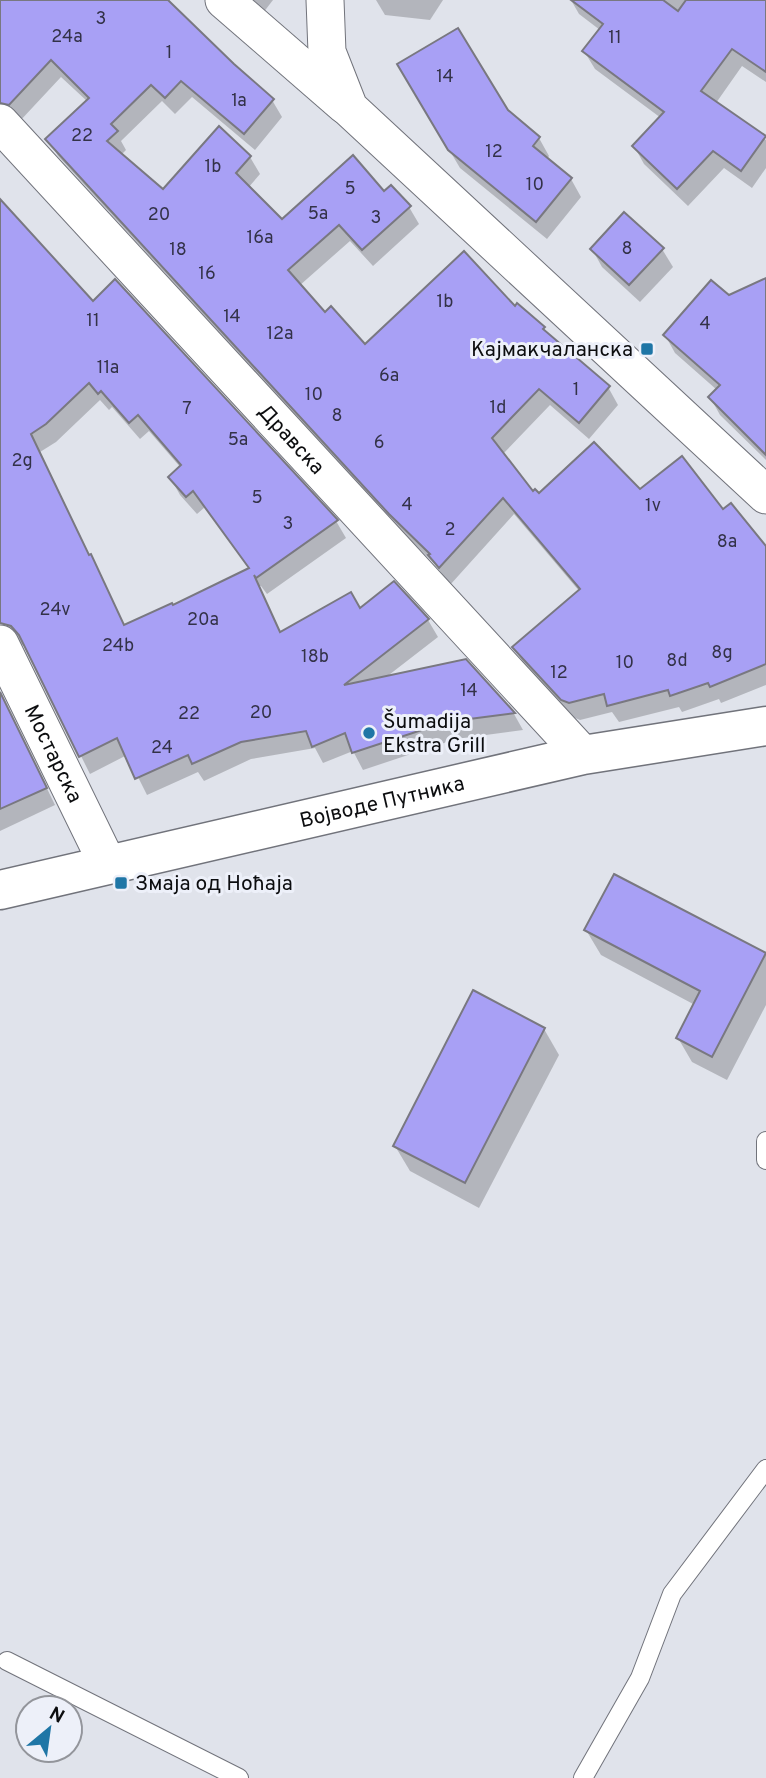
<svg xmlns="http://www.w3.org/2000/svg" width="766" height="1778" viewBox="0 0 766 1778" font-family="Overpass,sans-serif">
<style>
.shadow{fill:#0003;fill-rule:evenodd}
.building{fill:#a8a0f5;stroke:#797880;stroke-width:2;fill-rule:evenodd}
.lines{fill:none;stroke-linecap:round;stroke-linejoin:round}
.lane-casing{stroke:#71737b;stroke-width:20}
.street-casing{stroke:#71737b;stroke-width:39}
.secondary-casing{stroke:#71737b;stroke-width:41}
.lane{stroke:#fff;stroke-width:18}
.street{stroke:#fff;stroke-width:37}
.secondary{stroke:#fff;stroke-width:38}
.poi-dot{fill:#1f76a6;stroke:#edf0f9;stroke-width:2.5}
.labels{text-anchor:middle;stroke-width:6;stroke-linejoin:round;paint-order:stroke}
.number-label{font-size:18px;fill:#333248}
.poi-label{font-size:21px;fill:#0c0d0f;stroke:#edf0f9;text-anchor:start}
.street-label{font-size:21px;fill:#0c0d0f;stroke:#edf0f9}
</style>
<rect width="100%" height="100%" fill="#e0e3eb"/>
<g class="shadow">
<polygon points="0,0 155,0 272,100 282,117 255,150 192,97 175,114 162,101 121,141 126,150 121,155 163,192 250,157 260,174 248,188 282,221 384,193 409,207 419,224 373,266 350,241 299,286 324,314 365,346 515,308 543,328 547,334 608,387 618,405 589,439 550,405 502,455 532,493 539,495 640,491 722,512 766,549 766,685 721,703 719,699 682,712 679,707 619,722 612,712 580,720 573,717 524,664 514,647 580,592 514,514 450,585 435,564 401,531 58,156 48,139 88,102 61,77 19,122 0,123"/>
<polygon points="245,0 273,0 263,13"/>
<polygon points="376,0 443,0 430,20 385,15"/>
<polygon points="571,0 766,0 766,82 742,66 716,103 766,140 766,168 752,188 724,168 688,206 644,164 634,146 661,118 595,69 584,51 600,30 579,14"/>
<polygon points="456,28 506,111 539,138 549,156 547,159 571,179 581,197 547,239 460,168 412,87"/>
<path d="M0,202L93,303L336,521L346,538L267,594L261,586H259L281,633L359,610L394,584L428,620L438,637L385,678L465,661L514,714L523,730L456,739L363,770L353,751L323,763L315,748L251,759L204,781L198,772L147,795L127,755L90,774L27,648L15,641L0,613ZM100,400L109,410L112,407L140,439L149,431L181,468L170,477L180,495L197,514L205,507L249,569L172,608L124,627L40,452L56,442Z"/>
<polygon points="592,249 662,249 673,267 640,302 602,267"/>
<polygon points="766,280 766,460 720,415 710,397 717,390 675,353 665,335 728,298"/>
<polygon points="0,692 55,805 0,831"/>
<polygon points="615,876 766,956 766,1005 727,1080 692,1062 678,1038 695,1005 601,955 586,930"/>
<polygon points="544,1029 559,1055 479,1208 410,1171 395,1146"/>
</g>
<g class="building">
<polygon points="0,0 168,0 234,64 274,99 244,134 181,81 165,98 151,85 111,124 118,131 107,141 163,189 219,126 251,156 236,173 282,219 353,155 384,191 391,185 411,206 362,250 339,225 288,270 325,312 331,306 365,344 464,251 515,306 517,303 545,327 543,329 610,386 579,423 539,389 492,438 533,491 535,489 539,493 594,442 640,489 682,456 723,509 731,503 766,546 766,664 710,687 708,683 670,696 668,690 607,706 604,694 569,703 561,700 512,647 580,589 503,498 439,568 428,555 430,554 389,514 45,139 89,98 51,60 9,105 0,103"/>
<polygon points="571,0 663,0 678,11 686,0 766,0 766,72 732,49 701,91 766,136 741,171 713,151 677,189 632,146 664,112 582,51 603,24"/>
<polygon points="458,28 508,110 540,137 533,146 572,178 536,222 448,150 397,64"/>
<path d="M0,199L93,301L115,279L338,520L256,578L254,575L280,632L351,592L360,608L394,581L429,619L344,685L466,659L515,713L446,722L352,753L345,733L312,747L306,731L241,742L192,764L188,755L135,779L117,738L79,757L19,635L11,626L0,623ZM89,383L98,394L101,391L129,423L138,415L181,465L168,477L186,497L193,491L249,568L173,605L172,603L124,625L91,554L89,555L31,434L46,424Z"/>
<polygon points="624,212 664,248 629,285 590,249"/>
<polygon points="766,278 766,455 708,397 720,385 663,335 711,280 729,295"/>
<polygon points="0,692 47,788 0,809"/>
<polygon points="614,874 766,953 712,1057 676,1038 700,991 584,930"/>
<polygon points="473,990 545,1028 465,1183 393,1146"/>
</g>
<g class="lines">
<defs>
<g id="lane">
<polyline points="766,1141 766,1160"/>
<polyline points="7,1661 239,1778"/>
<polyline points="583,1778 640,1678 672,1594 766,1469"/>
</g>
<g id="street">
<polyline points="224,0 345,105"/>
<polyline points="325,0 327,52 349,108 766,495"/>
<path id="s1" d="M0,123L583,755"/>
<path id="s2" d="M0,644L108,865"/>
</g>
<g id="secondary">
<path id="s3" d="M0,890L583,755L766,726"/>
</g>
</defs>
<use href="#lane" class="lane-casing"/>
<use href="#street" class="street-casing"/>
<use href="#secondary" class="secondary-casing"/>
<use href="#lane" class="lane"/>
<use href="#street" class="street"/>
<use href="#secondary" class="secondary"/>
</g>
<g class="poi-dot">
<rect x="640" y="342" width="14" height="14" rx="3.5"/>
<circle cx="369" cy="733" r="7"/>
<rect x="114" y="876" width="14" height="14" rx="3.5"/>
</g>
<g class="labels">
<g class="number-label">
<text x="101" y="24">3</text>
<text x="67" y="42">24a</text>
<text x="615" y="43">11</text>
<text x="169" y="58">1</text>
<text x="445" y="82">14</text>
<text x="239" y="106">1a</text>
<text x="82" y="141">22</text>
<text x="494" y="157">12</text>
<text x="213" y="172">1b</text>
<text x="535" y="190">10</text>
<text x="350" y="194">5</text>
<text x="318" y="219">5a</text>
<text x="159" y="220">20</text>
<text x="376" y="223">3</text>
<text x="260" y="243">16a</text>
<text x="627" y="254">8</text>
<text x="178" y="255">18</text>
<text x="207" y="279">16</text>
<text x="445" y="307">1b</text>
<text x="232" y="322">14</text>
<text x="93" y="326">11</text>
<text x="705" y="329">4</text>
<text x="280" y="339">12a</text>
<text x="108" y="373">11a</text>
<text x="389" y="381">6a</text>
<text x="576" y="395">1</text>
<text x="314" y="400">10</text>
<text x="498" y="413">1d</text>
<text x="187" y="414">7</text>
<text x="337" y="421">8</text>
<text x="238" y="445">5a</text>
<text x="379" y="448">6</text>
<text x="22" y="466">2g</text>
<text x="257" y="503">5</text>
<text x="407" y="510">4</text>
<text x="653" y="511">1v</text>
<text x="288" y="529">3</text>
<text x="450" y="535">2</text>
<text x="727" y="547">8a</text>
<text x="55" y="615">24v</text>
<text x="203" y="625">20a</text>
<text x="118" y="651">24b</text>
<text x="722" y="658">8g</text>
<text x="315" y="662">18b</text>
<text x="677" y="666">8d</text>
<text x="625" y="668">10</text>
<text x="559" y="678">12</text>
<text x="469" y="696">14</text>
<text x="261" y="718">20</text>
<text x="189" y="719">22</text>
<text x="162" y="753">24</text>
</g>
<g class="poi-label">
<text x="633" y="356" text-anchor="end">Кајмакчаланска</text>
<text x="383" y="728">Šumadija<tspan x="383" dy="24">Ekstra Grill</tspan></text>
<text x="135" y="890">Змаја од Ноћаја</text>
</g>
<g class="street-label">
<text dy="7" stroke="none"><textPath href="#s1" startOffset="430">Дравска</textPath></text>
<text dy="7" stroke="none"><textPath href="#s2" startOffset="122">Мостарска</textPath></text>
<text dy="7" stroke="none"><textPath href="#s3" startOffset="392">Војводе Путника</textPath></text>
</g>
</g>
<g transform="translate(49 1729) rotate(29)"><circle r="33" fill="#edf0f9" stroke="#93959b" stroke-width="2"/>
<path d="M0-5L12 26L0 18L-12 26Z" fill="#1f76a6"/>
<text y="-10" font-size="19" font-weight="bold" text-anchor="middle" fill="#0c0d0f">N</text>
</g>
</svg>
